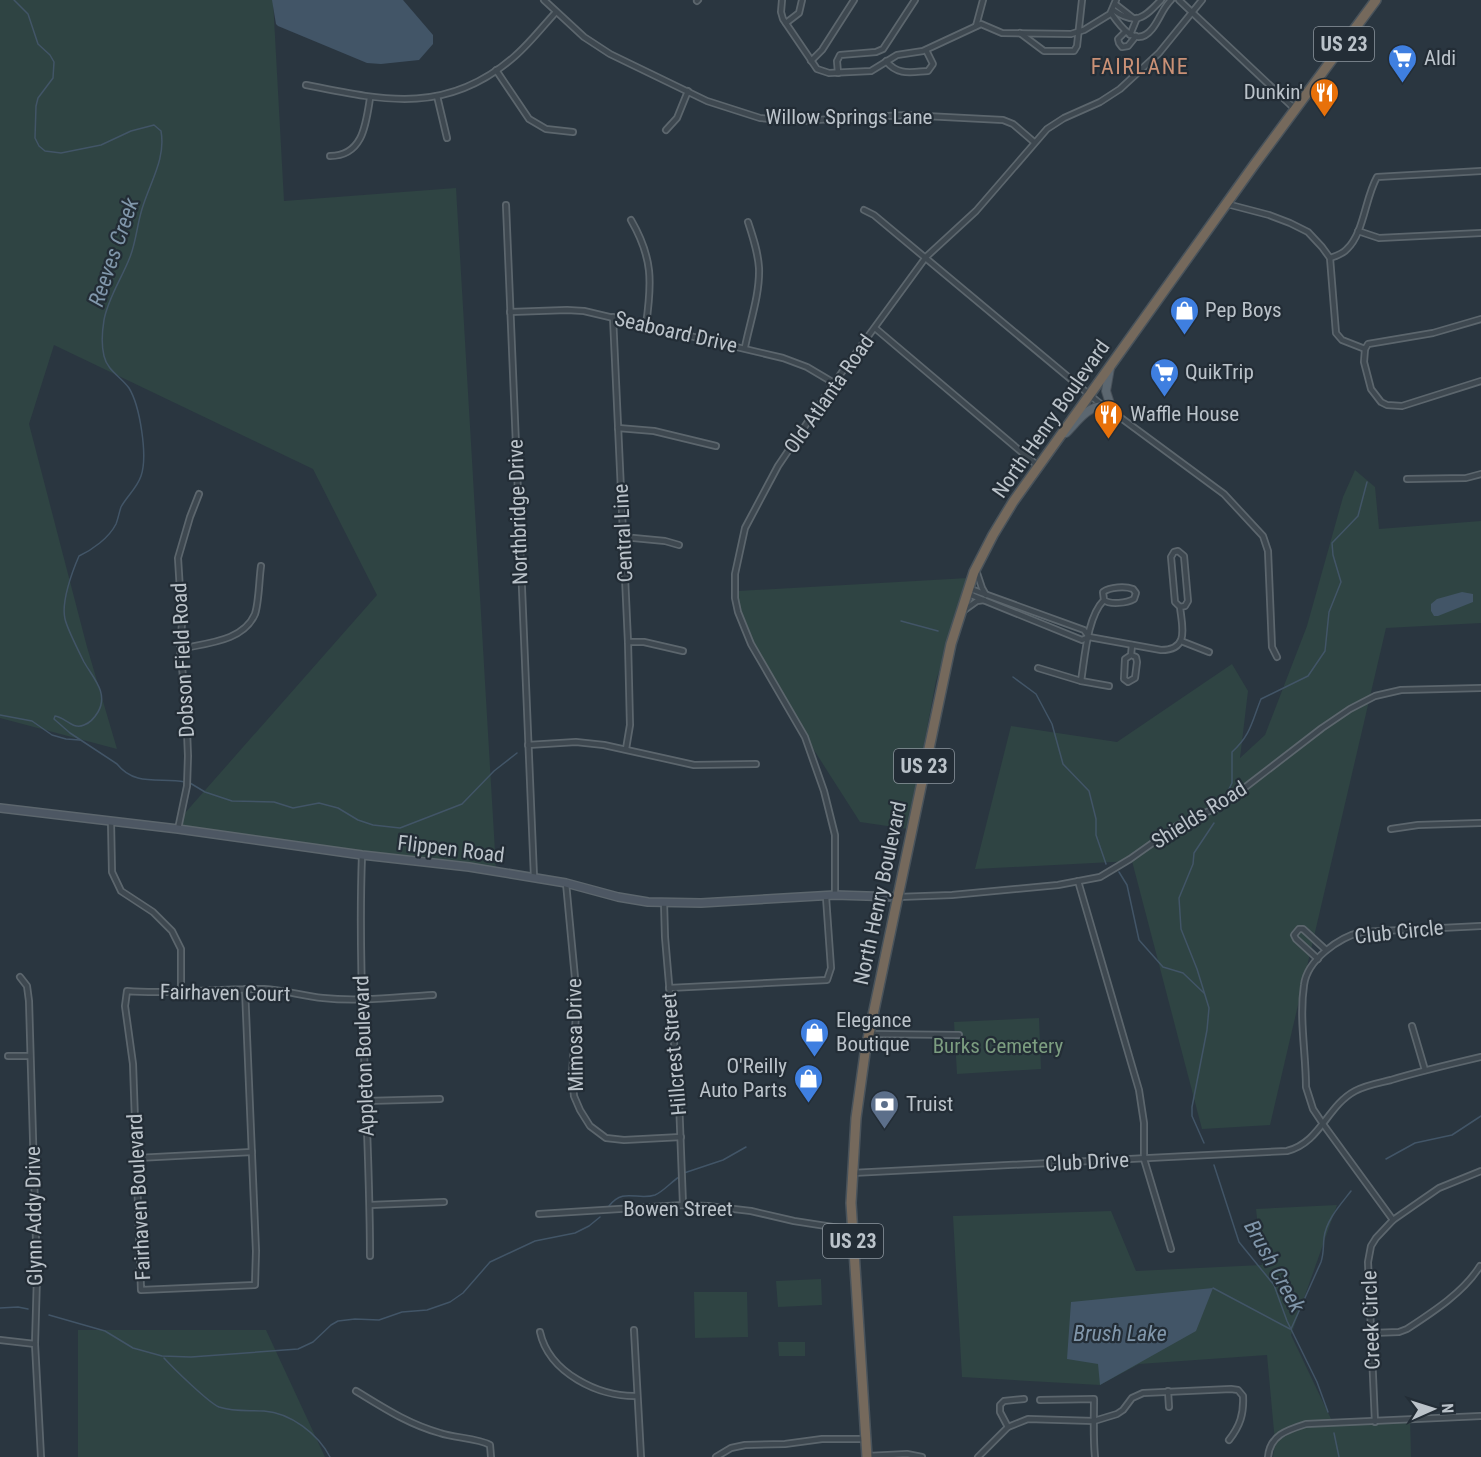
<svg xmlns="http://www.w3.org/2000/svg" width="1481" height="1457" viewBox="0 0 1481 1457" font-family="'Roboto Condensed',sans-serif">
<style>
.green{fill:#2f4443}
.water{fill:#425567}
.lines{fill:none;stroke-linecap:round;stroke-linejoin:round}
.stream{stroke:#425567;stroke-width:1.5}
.street-casing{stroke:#5c666d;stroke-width:8}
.secondary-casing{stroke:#5c666d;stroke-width:10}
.primary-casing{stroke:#485159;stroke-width:10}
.highway-casing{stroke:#49535b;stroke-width:12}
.street{stroke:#3e4850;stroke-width:4.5}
.secondary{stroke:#4d5763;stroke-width:7}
.primary{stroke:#5c6770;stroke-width:8}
.highway{stroke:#75695c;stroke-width:9}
.labels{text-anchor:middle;stroke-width:4.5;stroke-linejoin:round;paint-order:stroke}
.shield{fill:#232d36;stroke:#8d969e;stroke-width:1.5}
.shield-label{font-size:20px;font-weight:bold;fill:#bbc3ca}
.poi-label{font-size:21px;fill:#bbc3ca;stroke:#232d36;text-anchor:start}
.street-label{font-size:21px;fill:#bbc3ca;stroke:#232d36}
.park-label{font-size:21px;fill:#7c9d80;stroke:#232d36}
.neighbourhood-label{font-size:22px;letter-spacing:1.5px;fill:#ca9176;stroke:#232d36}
.water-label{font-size:22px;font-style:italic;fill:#8096aa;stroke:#232d36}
</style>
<rect width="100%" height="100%" fill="#2a3640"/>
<g class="green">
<polygon points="0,0 273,0 284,201 456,188 496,869 170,830 377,595 313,469 54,345 29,424 87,647 117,749 0,718"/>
<polygon points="1355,470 1375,487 1379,529 1481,521 1481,623 1386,628 1270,1125 1202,1129 1132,861 975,869 1011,726 1117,742 1232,664 1248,691 1240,758 1265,735 1307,626 1343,497"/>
<polygon points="968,578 936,681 908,829 860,822 766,675 742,626 738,591"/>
<polygon points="1039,1018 1041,1069 957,1074 954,1022"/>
<polygon points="1337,1205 1291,1335 1332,1421 1303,1422 1293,1430 1306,1424 1375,1422 1410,1417 1411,1457 1273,1457 1275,1442 1267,1355 1139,1364 1100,1385 962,1377 953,1216 1111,1211 1136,1271 1262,1265 1256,1209"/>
<polygon points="821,1279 822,1305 778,1307 776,1281"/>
<polygon points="694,1292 747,1292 748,1337 695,1338"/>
<polygon points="78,1330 266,1330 325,1457 78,1457"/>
<polygon points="778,1342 805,1342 805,1356 779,1356"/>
</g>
<g class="water">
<polygon points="272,0 403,0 433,35 433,44 419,60 381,64 367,63 278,26 276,24"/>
<polygon points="1462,592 1473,594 1473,602 1438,616 1434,616 1431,611 1431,604 1437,599"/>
<polygon points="1213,1288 1196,1331 1100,1385 1098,1364 1067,1359 1071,1302"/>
</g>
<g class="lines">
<g class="stream">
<path d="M14,0L28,14L38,44L50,55L54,62L53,78L38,98L36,106L35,138L39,146L45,151L61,153L101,145L131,131L154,125L161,131C166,159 150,182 142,209C137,225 136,242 130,257C122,278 108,298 104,320C102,332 101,344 104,356C107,370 121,377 129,388C140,406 148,456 141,476C137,488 127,496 121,507C119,513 118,519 116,524C109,538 92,550 79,556C72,572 61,602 65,619C67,628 79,652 84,662C93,678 109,693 98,712C95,717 90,723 84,725C72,730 65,717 55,716L54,719L70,733L117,764C135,787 161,777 185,782"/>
<polyline points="901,621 938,631"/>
<polyline points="1013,677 1036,694 1052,724 1063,764 1089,791 1096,819 1096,835 1106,864"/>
<polyline points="0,715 32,721 52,735 66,739 80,740"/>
<polyline points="190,783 205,792 232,801 274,802 293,808 319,803 338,808 358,820 373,825 400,828 462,804 494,771 517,753"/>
<path d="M1229,789L1232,783V752C1251,735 1252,721 1261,699L1308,676L1325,651L1329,612L1341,582L1333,555L1332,543L1358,516L1367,482"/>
<polyline points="1119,872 1127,885 1139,940 1163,967 1183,973 1204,993"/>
<polyline points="1204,1143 1192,1116 1192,1107 1207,1030 1209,1008 1197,969 1181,929 1179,898 1193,864 1194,853 1214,823"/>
<polyline points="1386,1159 1415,1143 1452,1135 1481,1116"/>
<polyline points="1214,1165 1239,1242 1274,1285 1287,1321 1317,1382 1328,1412"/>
<polyline points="684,1173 723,1160 746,1147"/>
<path d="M609,1206C624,1187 637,1201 655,1195C664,1191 671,1182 679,1177"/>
<polyline points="1213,1288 1290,1329"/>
<polyline points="0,1308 18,1307 28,1309"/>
<polyline points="49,1315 105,1331 133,1348 162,1356 191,1357 298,1349 313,1342 331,1325 338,1321 355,1319 379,1320 402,1312 427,1310 450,1302 463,1293 490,1262 535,1241 575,1233 589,1226 600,1217"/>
<path d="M1291,1329L1321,1262C1324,1253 1323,1247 1324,1238C1326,1220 1341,1204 1351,1191"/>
<path d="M164,1358C173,1368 209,1403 219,1407C234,1412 249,1410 264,1411C291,1413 318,1434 330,1457"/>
<polyline points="1334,1433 1339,1457"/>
</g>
<defs>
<g id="street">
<polyline points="544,0 584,37 610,54 707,101 760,118 798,121 906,115 1003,120 1013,124 1034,142"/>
<polyline points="782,0 781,12 783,19 817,69 829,73 871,71 897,55 923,51 981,24 1002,33 1071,34 1084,30 1110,14 1116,0"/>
<polyline points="1179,0 1296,110"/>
<polyline points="697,1 698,0"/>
<polyline points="1115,4 1133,18"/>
<path d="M1113,10C1136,26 1144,18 1161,0"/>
<path d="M1111,13C1120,26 1136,49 1152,29C1160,19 1162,9 1171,0"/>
<polyline points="786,23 799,13 802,0"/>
<polyline points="976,26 983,0"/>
<polyline points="1125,32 1118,39 1119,43 1122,47 1128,46 1136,36"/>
<polyline points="1020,33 1044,51 1074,51 1077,46 1082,0"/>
<polyline points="1130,35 1137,18"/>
<polyline points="811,61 822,50 854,0"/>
<path d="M886,61C898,76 911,72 928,71L933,64L926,50"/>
<polyline points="496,70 529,119 546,129 573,132"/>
<polyline points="838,73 837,61 840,55 876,52 883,49 915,0"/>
<path d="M306,85C385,101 448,115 515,56C530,43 543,26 556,12"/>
<polyline points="437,96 447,138"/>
<polyline points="666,130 677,118 688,91"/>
<path d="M330,156C363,156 366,124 370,98"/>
<polyline points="1227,204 1269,215 1290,223 1308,232 1322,247 1330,258 1336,333 1342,340 1365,349"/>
<polyline points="506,205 534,877"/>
<polyline points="864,210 874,215 1103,406"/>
<path d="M631,220C653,258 652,282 646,325"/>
<polyline points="1358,231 1379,238 1481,233"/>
<path d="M1330,258C1336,256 1343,254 1347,249C1364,233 1365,198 1377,177L1481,171"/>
<polyline points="510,312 567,310 584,311 783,358 807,367 834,383"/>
<polyline points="613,317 628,642 630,725 626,749"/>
<polyline points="1481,319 1433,333 1368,344 1365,349 1364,362 1371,389 1381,402 1387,405 1402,406 1481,381"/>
<polyline points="875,328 1038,466"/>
<path d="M745,347C750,322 760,294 759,268C758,252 753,237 748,222"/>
<polyline points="1113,412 1224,494 1263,536 1268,551 1272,647 1277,657"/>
<polyline points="618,428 654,431 716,446"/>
<polyline points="1407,479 1466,478 1481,474"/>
<polyline points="623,537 665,541 679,545"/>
<polyline points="976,570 982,588 986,595"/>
<polyline points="968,588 1084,630 1089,637"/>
<path d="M966,593L1082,640L1089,637L1161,650C1190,650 1182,626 1180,607L1175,602L1171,557L1174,552L1178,551L1184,556L1188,601L1185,606L1180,607"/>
<polyline points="963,611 977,601 984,600"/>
<polyline points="1181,641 1209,652"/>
<polyline points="628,642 644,642 683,651"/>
<path d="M180,649C205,643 243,642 255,614C259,602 259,580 261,566"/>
<polyline points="1131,655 1136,657 1137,662 1135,678 1128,682 1124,679 1125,659 1131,655 1132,645"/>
<polyline points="1038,668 1081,681 1109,686"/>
<path d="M1081,681C1085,657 1087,617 1104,600L1103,592C1110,587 1125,586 1133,589L1136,593L1134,599C1127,603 1110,605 1104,600"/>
<polyline points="528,745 576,742 604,745 694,765 756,764"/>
<polyline points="111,822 112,872 121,891 153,912 172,931 181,949 181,992"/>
<polyline points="178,829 187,786 188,756 186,705 180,649 182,623 178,558 190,517 199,494"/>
<polyline points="1391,829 1418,825 1481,823"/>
<path d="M362,855C357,989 370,1123 370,1256"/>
<polyline points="1078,881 1139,1090 1144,1123 1144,1159 1171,1249"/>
<polyline points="566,883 577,999 572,1075 574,1096 580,1110 590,1126 606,1138 624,1140 681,1137"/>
<polyline points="835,895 835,835 824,791 805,737 751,644 738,612 735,598 735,574 745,528 778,466 834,383 926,257 976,211 1047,129 1064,118 1100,102 1120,89 1159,53 1202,0"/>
<polyline points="898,897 952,895 1058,885 1100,877 1130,859 1178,825 1216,808 1239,792 1322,728 1350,709 1375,696 1401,690 1481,688"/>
<polyline points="664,902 665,937 679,1100 683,1205"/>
<polyline points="1318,959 1296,939 1294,935 1299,929 1303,929 1326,950"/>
<polyline points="20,977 27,986 29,1001 37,1276 35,1344 41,1457"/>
<polyline points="669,988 827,980 831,968 826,897"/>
<path d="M245,989L256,1251L255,1285L141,1290L133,1064L125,1006L127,991C173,995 218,988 264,989C284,990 303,996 323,998C359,1002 397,997 433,995"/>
<polyline points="1412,1026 1425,1070"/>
<polyline points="869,1034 959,1035"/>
<polyline points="8,1056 29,1056"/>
<polyline points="366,1101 440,1099"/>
<polyline points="137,1158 252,1152"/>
<path d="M852,1173L1287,1151C1320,1143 1327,1106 1355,1091C1366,1085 1379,1083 1391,1080C1421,1071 1451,1064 1481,1057"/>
<polyline points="370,1205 444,1202"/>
<polyline points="539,1214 683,1205 708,1206 751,1211 794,1221 852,1230"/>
<path d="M1393,1220L1323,1124L1313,1109L1306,1087C1306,1054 1299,1019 1304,985C1307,960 1339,937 1362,932L1481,926"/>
<polyline points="634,1330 641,1457"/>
<path d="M540,1332C549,1373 599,1397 637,1396"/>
<path d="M1372,1333L1399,1332L1407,1329C1433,1312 1464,1292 1480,1266"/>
<polyline points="0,1340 35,1344"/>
<path d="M356,1391C384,1408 408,1424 440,1433C454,1438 478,1438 490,1445L491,1457"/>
<polyline points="1168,1391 1169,1407"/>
<path d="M1040,1400L1094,1399C1094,1419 1093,1437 1095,1457"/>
<polyline points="1375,1422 1368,1262 1371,1246 1376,1238 1393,1220 1439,1188 1481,1171"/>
<polyline points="1008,1427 1000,1412 1000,1405 1004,1401 1024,1399"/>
<polyline points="868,1456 907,1454 922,1457"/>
<polyline points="716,1457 731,1448 745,1445 785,1444 822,1439 866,1439"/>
<path d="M978,1457L1008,1427L1028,1419L1094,1421L1117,1414L1123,1410L1132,1398L1143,1393L1231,1389L1238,1390L1243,1396C1244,1414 1240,1426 1229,1440"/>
<path d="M1268,1457C1270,1435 1287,1430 1306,1424L1481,1416"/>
</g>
<polyline id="secondary" points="0,808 178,829 362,855 469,867 566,883 618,897 648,902 701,903 835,895 898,897"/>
<g id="primary">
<polyline points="1110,368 1106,391 1113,413"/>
<path d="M1066,433C1077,422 1087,406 1104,406"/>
</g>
<polyline id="highway" points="867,1457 851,1203 856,1118 865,1053 951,644 974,572 993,535 1013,502 1254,165 1376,0"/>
</defs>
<use href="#street" class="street-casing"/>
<use href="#secondary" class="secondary-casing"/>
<use href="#primary" class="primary-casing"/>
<use href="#highway" class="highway-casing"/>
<use href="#street" class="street"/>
<use href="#secondary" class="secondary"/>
<use href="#primary" class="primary"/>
<use href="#highway" class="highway"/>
</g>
<defs>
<symbol id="supermarket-pin" viewBox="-11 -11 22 30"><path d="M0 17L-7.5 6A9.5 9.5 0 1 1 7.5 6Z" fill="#3f7fe0" stroke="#232d36"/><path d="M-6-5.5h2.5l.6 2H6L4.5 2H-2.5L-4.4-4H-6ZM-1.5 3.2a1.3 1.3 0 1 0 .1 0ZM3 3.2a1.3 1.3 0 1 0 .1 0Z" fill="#fff"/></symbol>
<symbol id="restaurant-pin" viewBox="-11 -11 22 30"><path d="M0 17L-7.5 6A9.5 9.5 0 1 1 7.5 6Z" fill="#e8710a" stroke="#232d36"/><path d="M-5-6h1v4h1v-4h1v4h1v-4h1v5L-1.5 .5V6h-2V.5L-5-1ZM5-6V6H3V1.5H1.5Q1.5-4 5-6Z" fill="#fff"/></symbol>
<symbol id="shop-pin" viewBox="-11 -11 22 30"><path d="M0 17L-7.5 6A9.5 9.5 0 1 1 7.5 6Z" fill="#3f7fe0" stroke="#232d36"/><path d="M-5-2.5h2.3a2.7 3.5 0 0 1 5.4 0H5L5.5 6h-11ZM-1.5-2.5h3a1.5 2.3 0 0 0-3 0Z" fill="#fff"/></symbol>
<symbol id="bank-pin" viewBox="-11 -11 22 30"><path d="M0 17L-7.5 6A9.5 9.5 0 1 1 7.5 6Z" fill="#5c6f8a" stroke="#232d36"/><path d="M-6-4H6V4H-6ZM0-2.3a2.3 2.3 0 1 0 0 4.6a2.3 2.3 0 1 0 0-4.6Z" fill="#fff"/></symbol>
</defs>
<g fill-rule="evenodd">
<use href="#supermarket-pin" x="1386" y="42" width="33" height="45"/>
<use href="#restaurant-pin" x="1308" y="76" width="33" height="45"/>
<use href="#shop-pin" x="1168" y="294" width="33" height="45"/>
<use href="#supermarket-pin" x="1148" y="356" width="33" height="45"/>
<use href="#restaurant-pin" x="1092" y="398" width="33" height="45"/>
<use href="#shop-pin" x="798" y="1016" width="33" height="45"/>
<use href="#shop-pin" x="792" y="1062" width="33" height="45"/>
<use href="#bank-pin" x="868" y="1088" width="33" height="45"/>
</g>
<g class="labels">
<g class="shield">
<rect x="1314" y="27" width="60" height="34" rx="4.5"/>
<rect x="894" y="749" width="60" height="34" rx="4.5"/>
<rect x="823" y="1224" width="60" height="34" rx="4.5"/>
</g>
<g class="shield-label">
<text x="1344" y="51">US 23</text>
<text x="924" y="773">US 23</text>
<text x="853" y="1248">US 23</text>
</g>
<g class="poi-label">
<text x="1424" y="65">Aldi</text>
<text x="1303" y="99" text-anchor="end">Dunkin'</text>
<text x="1205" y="317">Pep Boys</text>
<text x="1185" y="379">QuikTrip</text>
<text x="1130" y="421">Waffle House</text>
<text x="836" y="1027">Elegance<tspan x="836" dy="24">Boutique</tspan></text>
<text x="787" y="1073" text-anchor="end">O'Reilly<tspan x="787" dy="24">Auto Parts</tspan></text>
<text x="906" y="1111">Truist</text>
</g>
<g class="street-label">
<text x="849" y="124">Willow Springs Lane</text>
<text transform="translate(676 332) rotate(13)" y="7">Seaboard Drive</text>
<text transform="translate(829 394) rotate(-55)" y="7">Old Atlanta Road</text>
<text transform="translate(1051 419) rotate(-55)" y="7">North Henry Boulevard</text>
<text transform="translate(518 512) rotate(-92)" y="7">Northbridge Drive</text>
<text transform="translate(623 533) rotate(-93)" y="7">Central Line</text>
<text transform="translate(183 660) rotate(-93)" y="7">Dobson Field Road</text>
<text transform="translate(1199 815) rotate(-32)" y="7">Shields Road</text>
<text transform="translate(451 849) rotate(7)" y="7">Flippen Road</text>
<text transform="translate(880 893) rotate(-78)" y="7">North Henry Boulevard</text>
<text transform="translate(1399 932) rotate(-6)" y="7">Club Circle</text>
<text transform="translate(225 993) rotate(1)" y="7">Fairhaven Court</text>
<text transform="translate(575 1035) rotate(-91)" y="7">Mimosa Drive</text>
<text transform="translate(674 1054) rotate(-95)" y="7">Hillcrest Street</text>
<text transform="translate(364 1056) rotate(-92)" y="7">Appleton Boulevard</text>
<text transform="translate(1087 1162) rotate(-3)" y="7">Club Drive</text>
<text transform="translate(139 1197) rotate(-93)" y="7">Fairhaven Boulevard</text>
<text x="678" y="1216">Bowen Street</text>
<text transform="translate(34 1216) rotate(-91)" y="7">Glynn Addy Drive</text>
<text transform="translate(1371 1320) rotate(-92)" y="7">Creek Circle</text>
</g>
<g class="park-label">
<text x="998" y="1053">Burks Cemetery</text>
</g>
<g class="neighbourhood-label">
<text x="1140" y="74">FAIRLANE</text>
</g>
<g class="water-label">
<text transform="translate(113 252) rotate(-71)" y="8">Reeves Creek</text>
<text transform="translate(1275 1266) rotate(61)" y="8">Brush Creek</text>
<text x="1120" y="1341">Brush Lake</text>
</g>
</g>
<g transform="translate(1433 1409) rotate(87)" stroke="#232d36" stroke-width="4.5" paint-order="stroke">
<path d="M0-4.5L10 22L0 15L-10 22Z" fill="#bbc3ca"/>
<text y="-9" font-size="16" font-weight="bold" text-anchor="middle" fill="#bbc3ca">N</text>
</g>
</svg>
